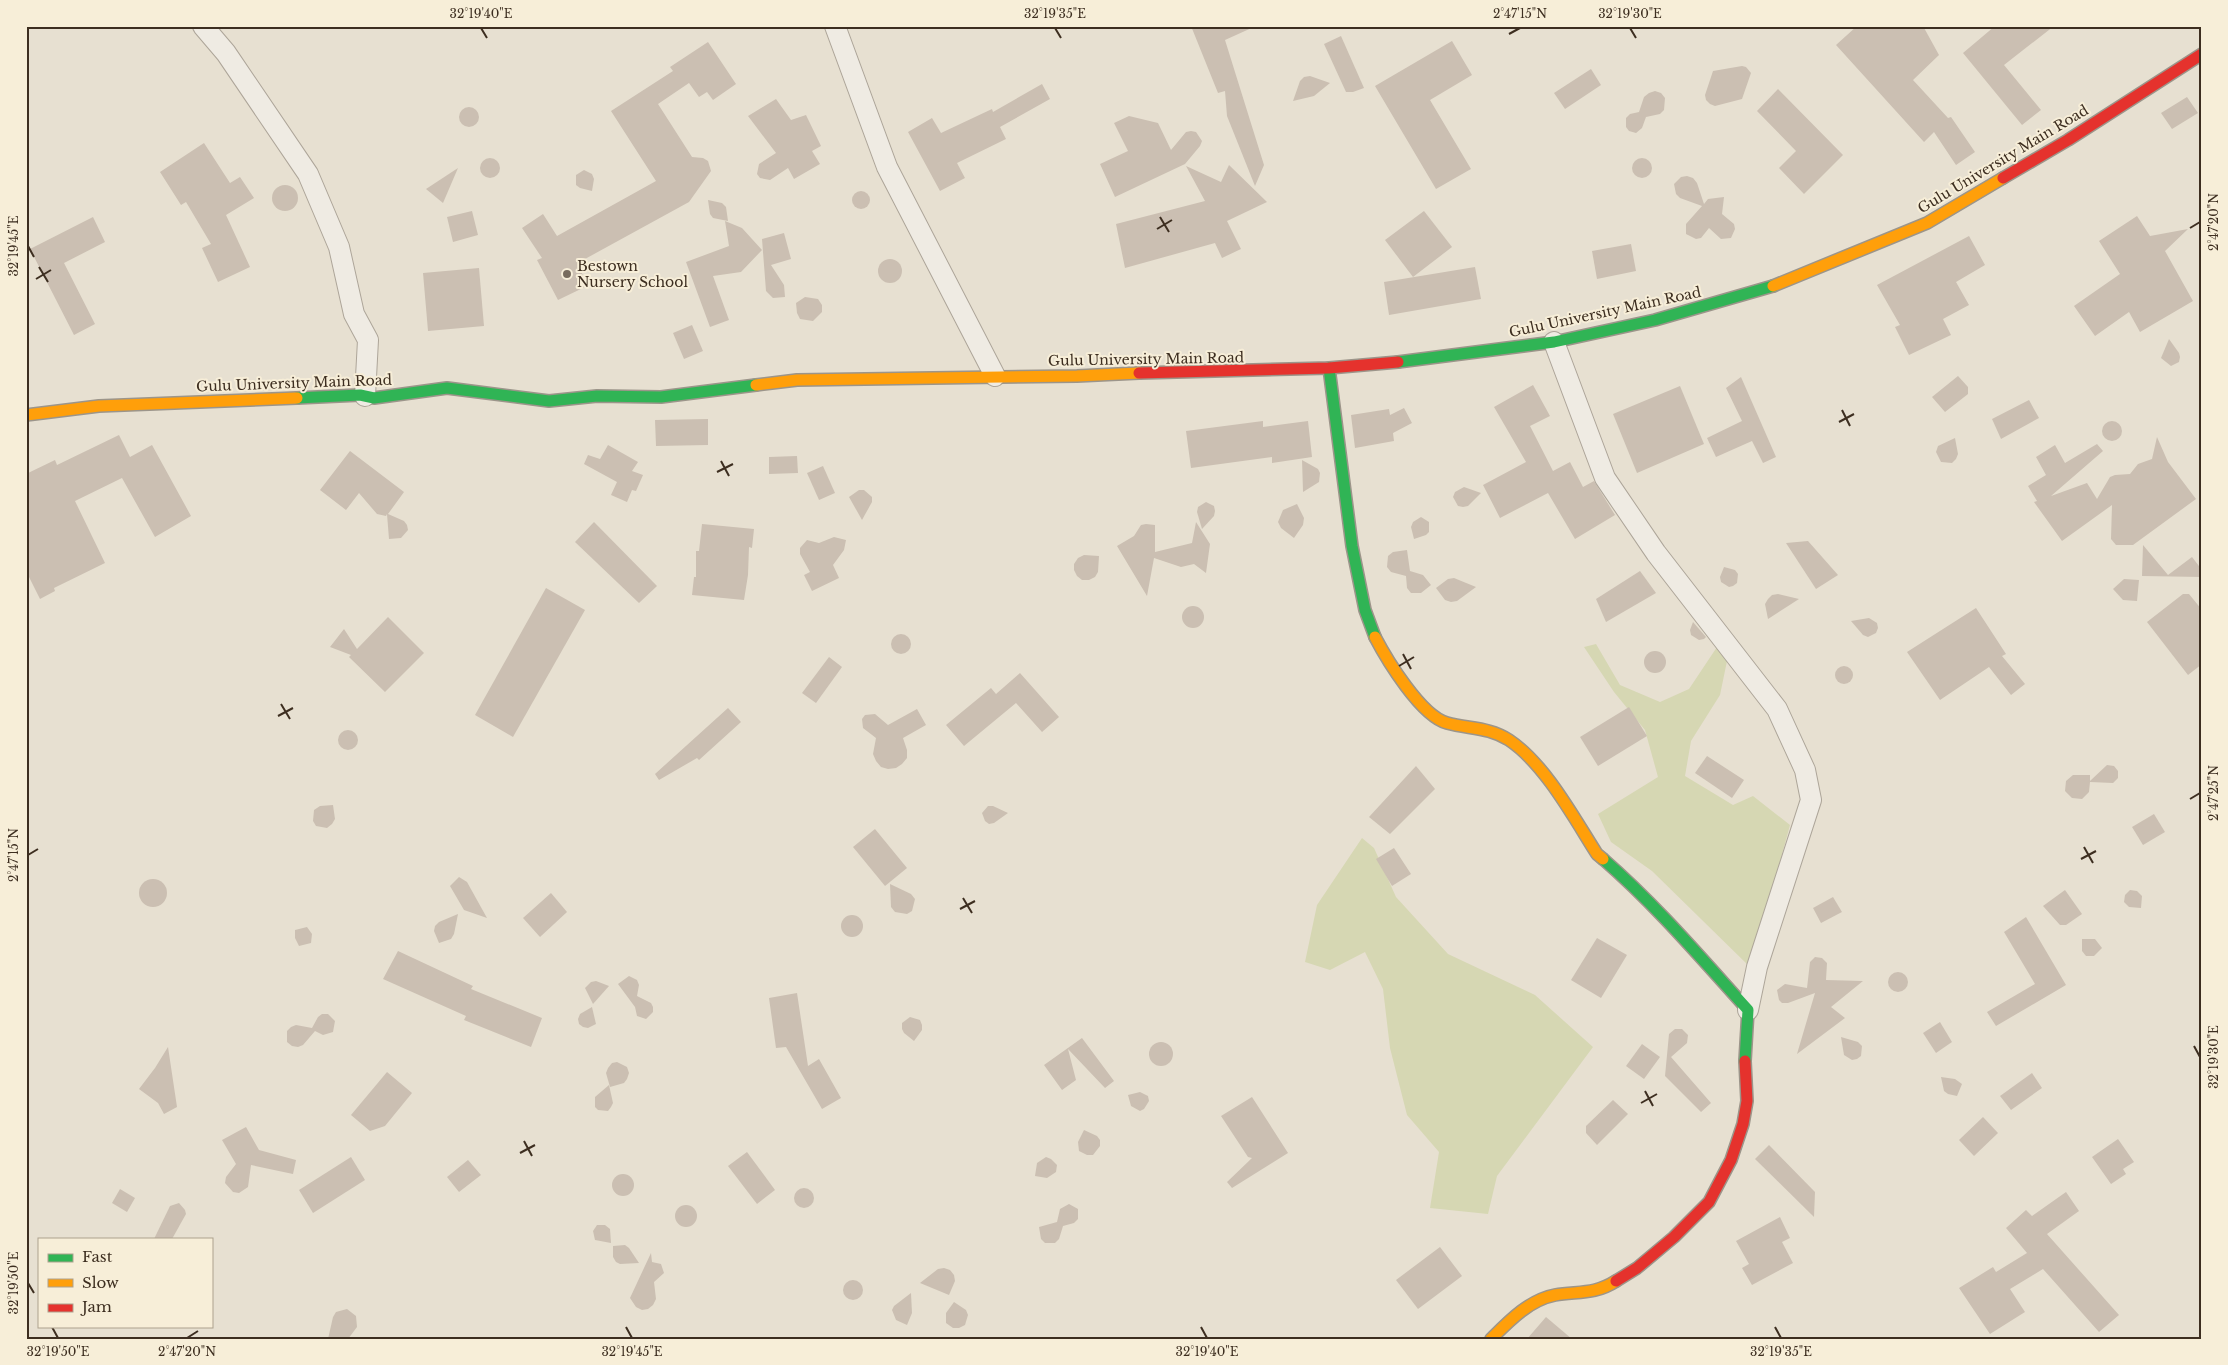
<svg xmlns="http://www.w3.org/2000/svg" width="2228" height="1365" viewBox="0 0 2228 1365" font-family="'Libre Baskerville',serif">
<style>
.green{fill:#d6d7b3}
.building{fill:#cbbfb2}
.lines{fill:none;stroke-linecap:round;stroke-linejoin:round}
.street-casing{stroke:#ada599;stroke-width:22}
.fast-casing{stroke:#9c958a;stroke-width:14}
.slow-casing{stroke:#9c958a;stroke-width:14}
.jam-casing{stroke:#9c958a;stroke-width:14}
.street{stroke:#efebe3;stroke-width:20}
.fast{stroke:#30b455;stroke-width:11}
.slow{stroke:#ff9f0a;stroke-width:11}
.jam{stroke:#e5322d;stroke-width:11}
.ticks{fill:none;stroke:#3d2e20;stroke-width:2}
.poi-dot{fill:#786c5e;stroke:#f7eed8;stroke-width:2}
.labels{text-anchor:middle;stroke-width:4;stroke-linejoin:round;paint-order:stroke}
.street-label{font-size:14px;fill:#3d2e20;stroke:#f7eed8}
.poi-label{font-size:14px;fill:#3d2e20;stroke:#f7eed8;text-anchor:start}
.neatline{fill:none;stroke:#3d2e20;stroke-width:2}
.ticks-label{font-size:12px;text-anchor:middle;fill:#3d2e20}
</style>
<rect width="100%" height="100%" fill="#e7e0d1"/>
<g class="green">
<polygon points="1596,644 1620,685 1660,702 1689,689 1719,644 1727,661 1720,695 1691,741 1685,776 1733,805 1753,796 1790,825 1751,968 1652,871 1611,842 1598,814 1658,777 1645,730 1614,692 1584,647"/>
<polygon points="1362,838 1374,848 1396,897 1448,954 1535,995 1593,1047 1497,1176 1488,1214 1430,1208 1439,1152 1407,1115 1390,1048 1383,989 1365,952 1330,970 1305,962 1317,905"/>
</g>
<g class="building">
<polygon points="1191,26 1256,26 1225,40 1264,165 1255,186 1227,116 1225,91 1218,93"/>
<polygon points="1857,26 1923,26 1939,55 1913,80 1948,118 1951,117 1975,152 1956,165 1934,132 1924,142 1836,45"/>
<polygon points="1995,26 2054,26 2004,65 2041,110 2022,125 1963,53"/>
<polygon points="1341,36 1364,88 1353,92 1346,92 1324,44"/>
<polygon points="1452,41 1472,75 1430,100 1471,169 1436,189 1375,86"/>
<polygon points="708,42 736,84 713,100 707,92 699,97 689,83 658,104 692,157 703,158 708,161 711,171 689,202 585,259 588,263 579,266 587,286 558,300 537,260 542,258 522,228 543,214 557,236 656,181 611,111 673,71 670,67"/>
<polygon points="1742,66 1746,67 1751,73 1742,99 1715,106 1710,104 1706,100 1705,95 1713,71"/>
<polygon points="1591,69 1601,85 1565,109 1554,93"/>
<polygon points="1310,76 1330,83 1314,96 1293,101 1300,81 1304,77"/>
<polygon points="1042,84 1050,99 1000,127 1006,139 957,163 965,178 940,191 908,132 932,118 941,133 992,109 993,112"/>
<polygon points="1778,89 1843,155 1804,194 1779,168 1796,151 1757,111"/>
<polygon points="1655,91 1661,93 1665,98 1664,110 1660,114 1646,117 1642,128 1636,133 1629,131 1626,127 1626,118 1630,114 1639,112 1644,97 1649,93"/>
<polygon points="2187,97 2198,113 2172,129 2161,113"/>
<polygon points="776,99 791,120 806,115 821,146 812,151 820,164 794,179 788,168 770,180 760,178 757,174 759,164 776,153 748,116"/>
<circle cx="469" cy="117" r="10"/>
<polygon points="1129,116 1158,123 1171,150 1186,132 1191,131 1196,132 1202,141 1200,146 1185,164 1115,197 1100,164 1128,151 1114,123"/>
<polygon points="204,143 230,183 240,177 254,198 226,215 250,267 218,282 202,248 211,244 186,202 181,205 160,172"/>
<circle cx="1642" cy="168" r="10"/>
<circle cx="490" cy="168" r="10"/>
<polygon points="1229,165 1267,202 1227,221 1241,249 1222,258 1215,243 1125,268 1116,224 1205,201 1186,166 1221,182"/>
<polygon points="458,168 443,203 426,189"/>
<polygon points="584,170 592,174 594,179 592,191 580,188 576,185 576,175"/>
<polygon points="1687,176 1693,178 1697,183 1704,204 1708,199 1724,197 1722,214 1734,224 1735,229 1731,238 1721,239 1709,228 1701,238 1696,239 1686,234 1686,224 1702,206 1680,198 1676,194 1674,184 1681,177"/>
<circle cx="285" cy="198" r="13"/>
<circle cx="861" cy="200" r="9"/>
<polygon points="708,200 722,203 726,207 728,221 713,218 710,214"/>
<polygon points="472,211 478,235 453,242 447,217"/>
<polygon points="1424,211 1452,247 1413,277 1385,240"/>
<polygon points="2137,216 2150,236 2188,229 2165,251 2193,301 2140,332 2129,312 2095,336 2074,306 2120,274 2099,241"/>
<polygon points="93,217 105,242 64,263 95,324 74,335 30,249"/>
<polygon points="725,221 742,228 762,250 741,272 713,276 729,320 710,327 686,262 729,246"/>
<polygon points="784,233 791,259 771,265 784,285 785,297 773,298 766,291 762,239"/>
<polygon points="1969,236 1985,265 1956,282 1969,305 1943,319 1951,335 1909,355 1895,327 1900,325 1877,285"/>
<polygon points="1631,244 1636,271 1597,279 1592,251"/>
<circle cx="890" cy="271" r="12"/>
<polygon points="1475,267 1481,299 1389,315 1384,282"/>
<polygon points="479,268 484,326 428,331 423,273"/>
<polygon points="805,297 818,299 822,305 822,312 813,321 800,319 797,313 796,303"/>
<polygon points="692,325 703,351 684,359 673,333"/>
<polygon points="2169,339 2179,353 2180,357 2179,362 2171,366 2161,358"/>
<polygon points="1958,376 1968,387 1968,394 1945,412 1932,397"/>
<polygon points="1741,377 1776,457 1763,463 1752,441 1716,457 1707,438 1742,421 1726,388"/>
<polygon points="1533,385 1550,416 1530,426 1553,471 1570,462 1583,487 1594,481 1615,515 1575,539 1548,493 1500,518 1483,485 1526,462 1494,407"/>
<polygon points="1680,386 1704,444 1637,473 1613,414"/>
<polygon points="2029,400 2039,418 2001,439 1992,419"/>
<polygon points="1404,408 1412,423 1393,433 1394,441 1355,448 1351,415 1389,409 1390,415"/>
<polygon points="708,419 708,445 656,446 655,420"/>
<polygon points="1263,421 1263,427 1308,421 1312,457 1272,463 1272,457 1191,468 1186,431"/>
<circle cx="2112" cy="431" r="10"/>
<polygon points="119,435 130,457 152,445 191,516 155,537 122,478 75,501 105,563 54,588 55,591 40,599 26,571 26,474 55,460 57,465"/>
<polygon points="2157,437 2168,462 2196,499 2133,545 2116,545 2111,539 2112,505 2062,541 2034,502 2037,501 2028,486 2046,475 2036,457 2055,445 2065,463 2097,444 2103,451 2051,496 2087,483 2097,499 2110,477 2115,475 2130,474 2138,464 2152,459"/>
<polygon points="1955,438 1958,454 1956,459 1952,463 1941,462 1936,452 1938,446"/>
<polygon points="608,445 638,462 632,471 643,475 636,491 632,490 627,502 611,495 617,482 584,464 588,455 600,459"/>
<polygon points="350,451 404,492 388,514 404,521 407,525 408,530 401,538 389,539 387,514 386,516 377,514 359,493 346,510 320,490"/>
<polygon points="797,456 798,473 769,474 769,457"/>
<polygon points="1302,460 1318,469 1320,473 1319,482 1303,492"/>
<polygon points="823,466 835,493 819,500 807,473"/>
<polygon points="1464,487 1481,493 1468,506 1463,507 1458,506 1453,497 1455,492"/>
<polygon points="859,490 864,490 872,497 872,502 862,520 849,497"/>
<polygon points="1206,502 1214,506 1215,511 1214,516 1202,529 1197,512 1198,507"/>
<polygon points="1297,504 1304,518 1303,525 1294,538 1281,528 1278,522 1283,510"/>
<polygon points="1421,517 1429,522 1429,532 1426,535 1414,539 1411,527 1413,522"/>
<polygon points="594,522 657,586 639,603 575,542"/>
<polygon points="1196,522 1210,544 1206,573 1194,564 1181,567 1154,558 1147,596 1117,546 1134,536 1141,525 1146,524 1155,525 1155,552 1192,543"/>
<polygon points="702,524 754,529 752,548 749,547 748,575 744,600 692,595 694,577 696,577 696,551 699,551"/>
<polygon points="834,537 846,540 844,550 833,565 839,578 812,591 804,575 810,572 800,554 800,548 807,540 819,543"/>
<polygon points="1808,541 1838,575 1816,589 1786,543"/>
<polygon points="2143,545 2168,575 2192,557 2202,570 2202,577 2142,576"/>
<polygon points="1407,550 1410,571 1423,575 1431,585 1421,593 1411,593 1407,588 1406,576 1391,572 1387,567 1388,556 1393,552"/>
<polygon points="1084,555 1099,556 1098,572 1095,577 1089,580 1082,580 1077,576 1074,570 1074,564 1078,558"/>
<polygon points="1724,567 1735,570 1738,574 1737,583 1733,586 1729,587 1721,582 1720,577"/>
<polygon points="1640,571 1656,593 1606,622 1596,599"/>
<polygon points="1454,578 1476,587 1457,601 1451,602 1445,600 1436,588 1448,579"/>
<polygon points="2124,579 2139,580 2137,601 2123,600 2113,589"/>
<polygon points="546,588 585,610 513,737 475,715"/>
<polygon points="1778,594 1799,599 1768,619 1765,604 1768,599 1772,595"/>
<polygon points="2183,594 2189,594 2202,610 2202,664 2188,675 2147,622"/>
<circle cx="1193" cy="617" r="11"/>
<polygon points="1976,608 2006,654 2002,656 2025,684 2011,695 1989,667 1940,700 1907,652"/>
<polygon points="388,617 424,653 385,692 349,657 351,655 330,647 344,629 357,649"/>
<polygon points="1869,618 1877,623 1878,628 1876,633 1868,637 1863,635 1851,621"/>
<polygon points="1693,622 1706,637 1704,639 1699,640 1691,635 1690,630"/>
<circle cx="901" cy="644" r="10"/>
<circle cx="1655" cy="662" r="11"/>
<polygon points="829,657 842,667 816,703 802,693"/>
<circle cx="1844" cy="675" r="9"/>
<polygon points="1020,673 1059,717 1042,732 1016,703 964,746 946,725 991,688 996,694"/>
<polygon points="1629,707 1647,736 1598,766 1580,737"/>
<polygon points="728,708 741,722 699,760 697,758 659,780 655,774"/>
<polygon points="917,709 926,725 903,738 907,750 907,758 902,764 896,768 888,769 881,767 876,761 873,754 876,738 863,728 862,719 865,715 875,714 888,725"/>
<circle cx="348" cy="740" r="10"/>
<polygon points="1707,756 1744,780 1732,798 1695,773"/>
<polygon points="2107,765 2114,766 2118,771 2118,778 2113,783 2090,782 2089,792 2082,799 2072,798 2065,791 2066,781 2073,775 2090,775 2090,781"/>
<polygon points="1416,766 1435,789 1390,834 1369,817"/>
<polygon points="333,805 335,819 332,824 327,828 316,826 313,821 314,810 320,806"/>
<polygon points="988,806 993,806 1008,813 994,823 989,824 985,821 982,813"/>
<polygon points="2154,814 2165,832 2143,845 2132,827"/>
<polygon points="875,829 907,868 885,886 853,847"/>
<polygon points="1394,848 1411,874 1392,886 1376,859"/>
<polygon points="459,877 467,882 487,918 464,910 450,886"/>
<circle cx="153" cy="893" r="14"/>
<polygon points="890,884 911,894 915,899 912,911 907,914 895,912 891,907"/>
<polygon points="2065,890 2082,914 2066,925 2060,925 2043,906"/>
<polygon points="2130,890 2137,891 2142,896 2141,908 2129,907 2124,902 2125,895"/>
<polygon points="551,893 567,912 540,937 523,918"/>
<polygon points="1833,897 1842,912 1821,923 1813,908"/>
<polygon points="458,914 454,934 451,939 439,943 434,931 435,926 439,922"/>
<circle cx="852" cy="926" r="11"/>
<polygon points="2026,917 2066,985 1996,1026 1987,1012 2035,984 2004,932"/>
<polygon points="307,927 312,934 311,943 299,946 295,938 295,930"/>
<polygon points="1597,938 1627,955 1601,998 1571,980"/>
<polygon points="2082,939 2095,939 2102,948 2094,956 2086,956 2082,951"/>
<polygon points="398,951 473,986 471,989 542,1018 531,1047 464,1020 466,1016 383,979"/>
<polygon points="1815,957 1822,958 1827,963 1826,980 1863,981 1831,1007 1845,1018 1797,1054 1815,993 1788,1003 1782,1003 1779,1000 1777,990 1785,984 1807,988 1810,962"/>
<circle cx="1898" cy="982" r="10"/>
<polygon points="629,976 637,980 639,985 637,996 651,1003 653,1007 653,1012 646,1019 637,1016 635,1007 618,984"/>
<polygon points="596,981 609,986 593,1004 585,988 591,982"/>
<polygon points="797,993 808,1066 819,1059 841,1098 822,1109 786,1047 776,1048 769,998"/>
<polygon points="592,1007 596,1024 588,1028 583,1027 579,1024 578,1019 580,1014"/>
<polygon points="322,1014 328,1014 335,1021 333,1032 323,1035 315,1031 303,1045 298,1047 292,1046 287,1042 287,1031 291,1027 296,1025 312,1028 318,1017"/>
<polygon points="910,1017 920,1020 922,1025 922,1030 914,1041 904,1033 902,1029 902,1023"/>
<polygon points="1940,1022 1952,1042 1936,1053 1923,1033"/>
<polygon points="1675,1029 1682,1029 1688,1035 1687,1043 1671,1057 1711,1103 1701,1112 1665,1076 1669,1034"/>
<polygon points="1841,1037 1858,1042 1862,1046 1861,1056 1857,1059 1852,1060 1844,1055"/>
<polygon points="1082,1038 1114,1081 1105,1088 1068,1049 1076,1080 1062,1090 1044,1065"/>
<circle cx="1161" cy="1054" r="12"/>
<polygon points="1642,1044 1660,1057 1644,1079 1626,1066"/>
<polygon points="168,1047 177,1107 164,1114 158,1103 139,1089 155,1068"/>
<polygon points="617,1062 627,1067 629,1073 627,1079 624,1083 610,1087 606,1073 608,1068 612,1063"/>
<polygon points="387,1072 412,1093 385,1126 370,1131 351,1115"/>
<polygon points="2032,1073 2042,1088 2011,1110 2000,1096"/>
<polygon points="1941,1077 1955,1079 1962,1084 1957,1096 1948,1094 1944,1091"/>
<polygon points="609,1085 613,1103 611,1107 608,1111 598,1110 595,1107 595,1097"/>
<polygon points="1140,1092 1148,1096 1149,1101 1144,1109 1140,1111 1131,1106 1128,1095"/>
<polygon points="1252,1097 1288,1153 1232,1188 1227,1182 1252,1158 1248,1157 1221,1116"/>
<polygon points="1613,1100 1628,1114 1597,1145 1586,1133 1586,1126"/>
<polygon points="1983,1117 1998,1133 1974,1156 1959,1140"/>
<polygon points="246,1127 259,1150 296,1160 293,1174 251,1165 248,1187 239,1193 233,1192 225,1183 226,1177 236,1164 222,1140"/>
<polygon points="1084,1130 1097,1136 1100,1140 1100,1146 1093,1155 1087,1155 1079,1151 1078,1142"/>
<polygon points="2118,1139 2134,1162 2123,1169 2126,1174 2111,1184 2092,1157"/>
<polygon points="1769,1145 1815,1192 1814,1217 1755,1159"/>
<polygon points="747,1152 775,1190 757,1204 728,1166"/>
<polygon points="351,1157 365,1180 313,1213 299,1190"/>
<polygon points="1046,1157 1051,1159 1057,1165 1056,1172 1047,1178 1035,1176 1037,1163"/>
<polygon points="468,1160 481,1175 459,1192 447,1177"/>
<circle cx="623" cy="1185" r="11"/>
<circle cx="804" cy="1198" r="10"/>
<polygon points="120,1189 135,1198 127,1212 112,1203"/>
<polygon points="2066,1192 2079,1211 2047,1234 2119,1315 2099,1332 2043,1269 2010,1289 2025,1312 1990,1334 1959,1288 1993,1267 1996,1272 2027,1253 2006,1228 2026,1210 2032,1216"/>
<polygon points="179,1203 185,1210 186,1214 172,1239 154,1239 170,1206"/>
<polygon points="1069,1204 1078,1209 1078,1219 1074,1223 1063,1226 1059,1239 1055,1243 1045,1243 1041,1239 1039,1227 1057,1222 1060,1209"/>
<circle cx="686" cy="1216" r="11"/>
<polygon points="1780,1217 1790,1238 1782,1242 1793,1263 1752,1285 1742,1268 1749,1264 1736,1241"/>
<polygon points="597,1225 605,1225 610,1229 611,1243 595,1240 593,1231"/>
<polygon points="625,1245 629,1248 639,1263 620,1264 616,1262 613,1257 613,1246"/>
<polygon points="1440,1247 1462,1276 1418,1309 1396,1280"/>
<polygon points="651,1253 652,1262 661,1264 664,1273 654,1282 656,1299 653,1305 648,1309 642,1310 636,1307 630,1298"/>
<polygon points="944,1268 950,1270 954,1275 955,1281 949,1295 920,1283 938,1269"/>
<circle cx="853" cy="1290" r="10"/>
<polygon points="911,1293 912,1313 907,1325 896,1320 892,1310 894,1306"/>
<polygon points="954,1302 966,1310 968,1315 965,1325 959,1328 953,1328 946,1323 946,1313"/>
<polygon points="347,1309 356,1316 357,1327 348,1339 328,1339 333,1317 336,1312"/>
<polygon points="1546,1317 1572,1339 1527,1339"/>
</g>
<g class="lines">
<defs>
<g id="street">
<polyline points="203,26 226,53 308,174 339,247 354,314 368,340 365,396"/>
<polyline points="835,26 887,167 995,376"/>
<polyline points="1554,342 1605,478 1656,553 1777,709 1805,770 1811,800 1757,967 1748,1010"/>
</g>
<g id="fast">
<polyline points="1398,362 1554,342 1655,320 1773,286"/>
<polyline points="1329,368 1352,546 1365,610 1375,637"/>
<polyline points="297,398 360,395 374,398 447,388 549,401 597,396 661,397 756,385"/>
<path d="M1603,859C1656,905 1701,958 1748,1010L1745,1061"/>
</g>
<g id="slow">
<polyline points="1773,286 1927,223 2003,178"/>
<polyline points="756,385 797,380 1077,376 1139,373"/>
<polyline points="26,415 99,406 297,398"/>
<path d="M1375,637C1387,660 1421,716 1447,723C1469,729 1489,727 1509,740C1545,764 1574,818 1597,854L1603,859"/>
<path d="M1491,1339C1509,1321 1529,1300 1555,1295C1578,1291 1594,1295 1616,1281"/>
</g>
<g id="jam">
<polyline points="2003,178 2068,140 2202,54"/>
<polyline points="1139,373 1329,368 1398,362"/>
<polyline points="1616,1281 1637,1268 1674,1237 1709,1202 1731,1160 1743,1124 1747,1101 1745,1061"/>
</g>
</defs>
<use href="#street" class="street-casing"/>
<use href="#fast" class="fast-casing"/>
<use href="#slow" class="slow-casing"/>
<use href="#jam" class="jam-casing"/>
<use href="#street" class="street"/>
<use href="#fast" class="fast"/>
<use href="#slow" class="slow"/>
<use href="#jam" class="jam"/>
</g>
<path class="ticks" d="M481,28L487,38M1055,28L1061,38M1630,28L1636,38M1509,34L1520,28M1160,217L1169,232M2190,228L2200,222M1157,229L1172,220M28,246L34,257M39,267L48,282M36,279L51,270M1842,410L1850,426M1839,422L1854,414M721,461L729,476M717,472L733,464M1403,654L1411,669M1399,666L1414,657M281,704L290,719M278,716L293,708M2190,799L2200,793M2084,847L2093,863M28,855L38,849M2081,859L2096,851M963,898L972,913M960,909L975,901M2194,1046L2200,1057M1645,1091L1653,1106M1641,1103L1657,1094M524,1141L532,1156M520,1153L535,1145M28,1283L34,1293M52,1327L58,1338M626,1327L632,1338M1201,1327L1207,1338M1775,1327L1781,1338M187,1338L198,1331"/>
<circle class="poi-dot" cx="567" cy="274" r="5"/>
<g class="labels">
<g class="street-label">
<text transform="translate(2003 159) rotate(-31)" y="5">Gulu University Main Road</text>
<text transform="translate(1605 312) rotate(-12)" y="5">Gulu University Main Road</text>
<text transform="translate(1146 359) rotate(-1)" y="5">Gulu University Main Road</text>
<text transform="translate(294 383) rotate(-2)" y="5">Gulu University Main Road</text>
</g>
<g class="poi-label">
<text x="577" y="271">Bestown<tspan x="577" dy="16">Nursery School</tspan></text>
</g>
</g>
<rect width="2228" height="1365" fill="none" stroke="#f7eed8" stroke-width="55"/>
<rect x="38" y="1238" width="175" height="90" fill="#f7eed8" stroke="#ada18e"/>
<rect x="48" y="1254" width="25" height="8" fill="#30b455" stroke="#ada18e"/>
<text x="82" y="1262" font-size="15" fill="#3d2e20">Fast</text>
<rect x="48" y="1279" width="25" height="8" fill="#ff9f0a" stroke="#ada18e"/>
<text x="82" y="1288" font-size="15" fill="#3d2e20">Slow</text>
<rect x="48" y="1304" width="25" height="8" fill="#e5322d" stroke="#ada18e"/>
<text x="82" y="1312" font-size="15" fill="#3d2e20">Jam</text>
<rect x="28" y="28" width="2172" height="1310" class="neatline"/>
<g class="ticks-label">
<text x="481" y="18">32°19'40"E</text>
<text x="1055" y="18">32°19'35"E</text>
<text x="1520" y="18">2°47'15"N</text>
<text x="1630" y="18">32°19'30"E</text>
<text transform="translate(2214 222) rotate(-90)" y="4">2°47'20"N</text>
<text transform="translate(14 246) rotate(-90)" y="4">32°19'45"E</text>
<text transform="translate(2214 793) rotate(-90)" y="4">2°47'25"N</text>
<text transform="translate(14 855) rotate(-90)" y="4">2°47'15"N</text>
<text transform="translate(2214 1057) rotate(-90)" y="4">32°19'30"E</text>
<text transform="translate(14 1283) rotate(-90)" y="4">32°19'50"E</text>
<text x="58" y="1356">32°19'50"E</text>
<text x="187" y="1356">2°47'20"N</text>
<text x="632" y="1356">32°19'45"E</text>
<text x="1207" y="1356">32°19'40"E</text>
<text x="1781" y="1356">32°19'35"E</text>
</g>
</svg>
